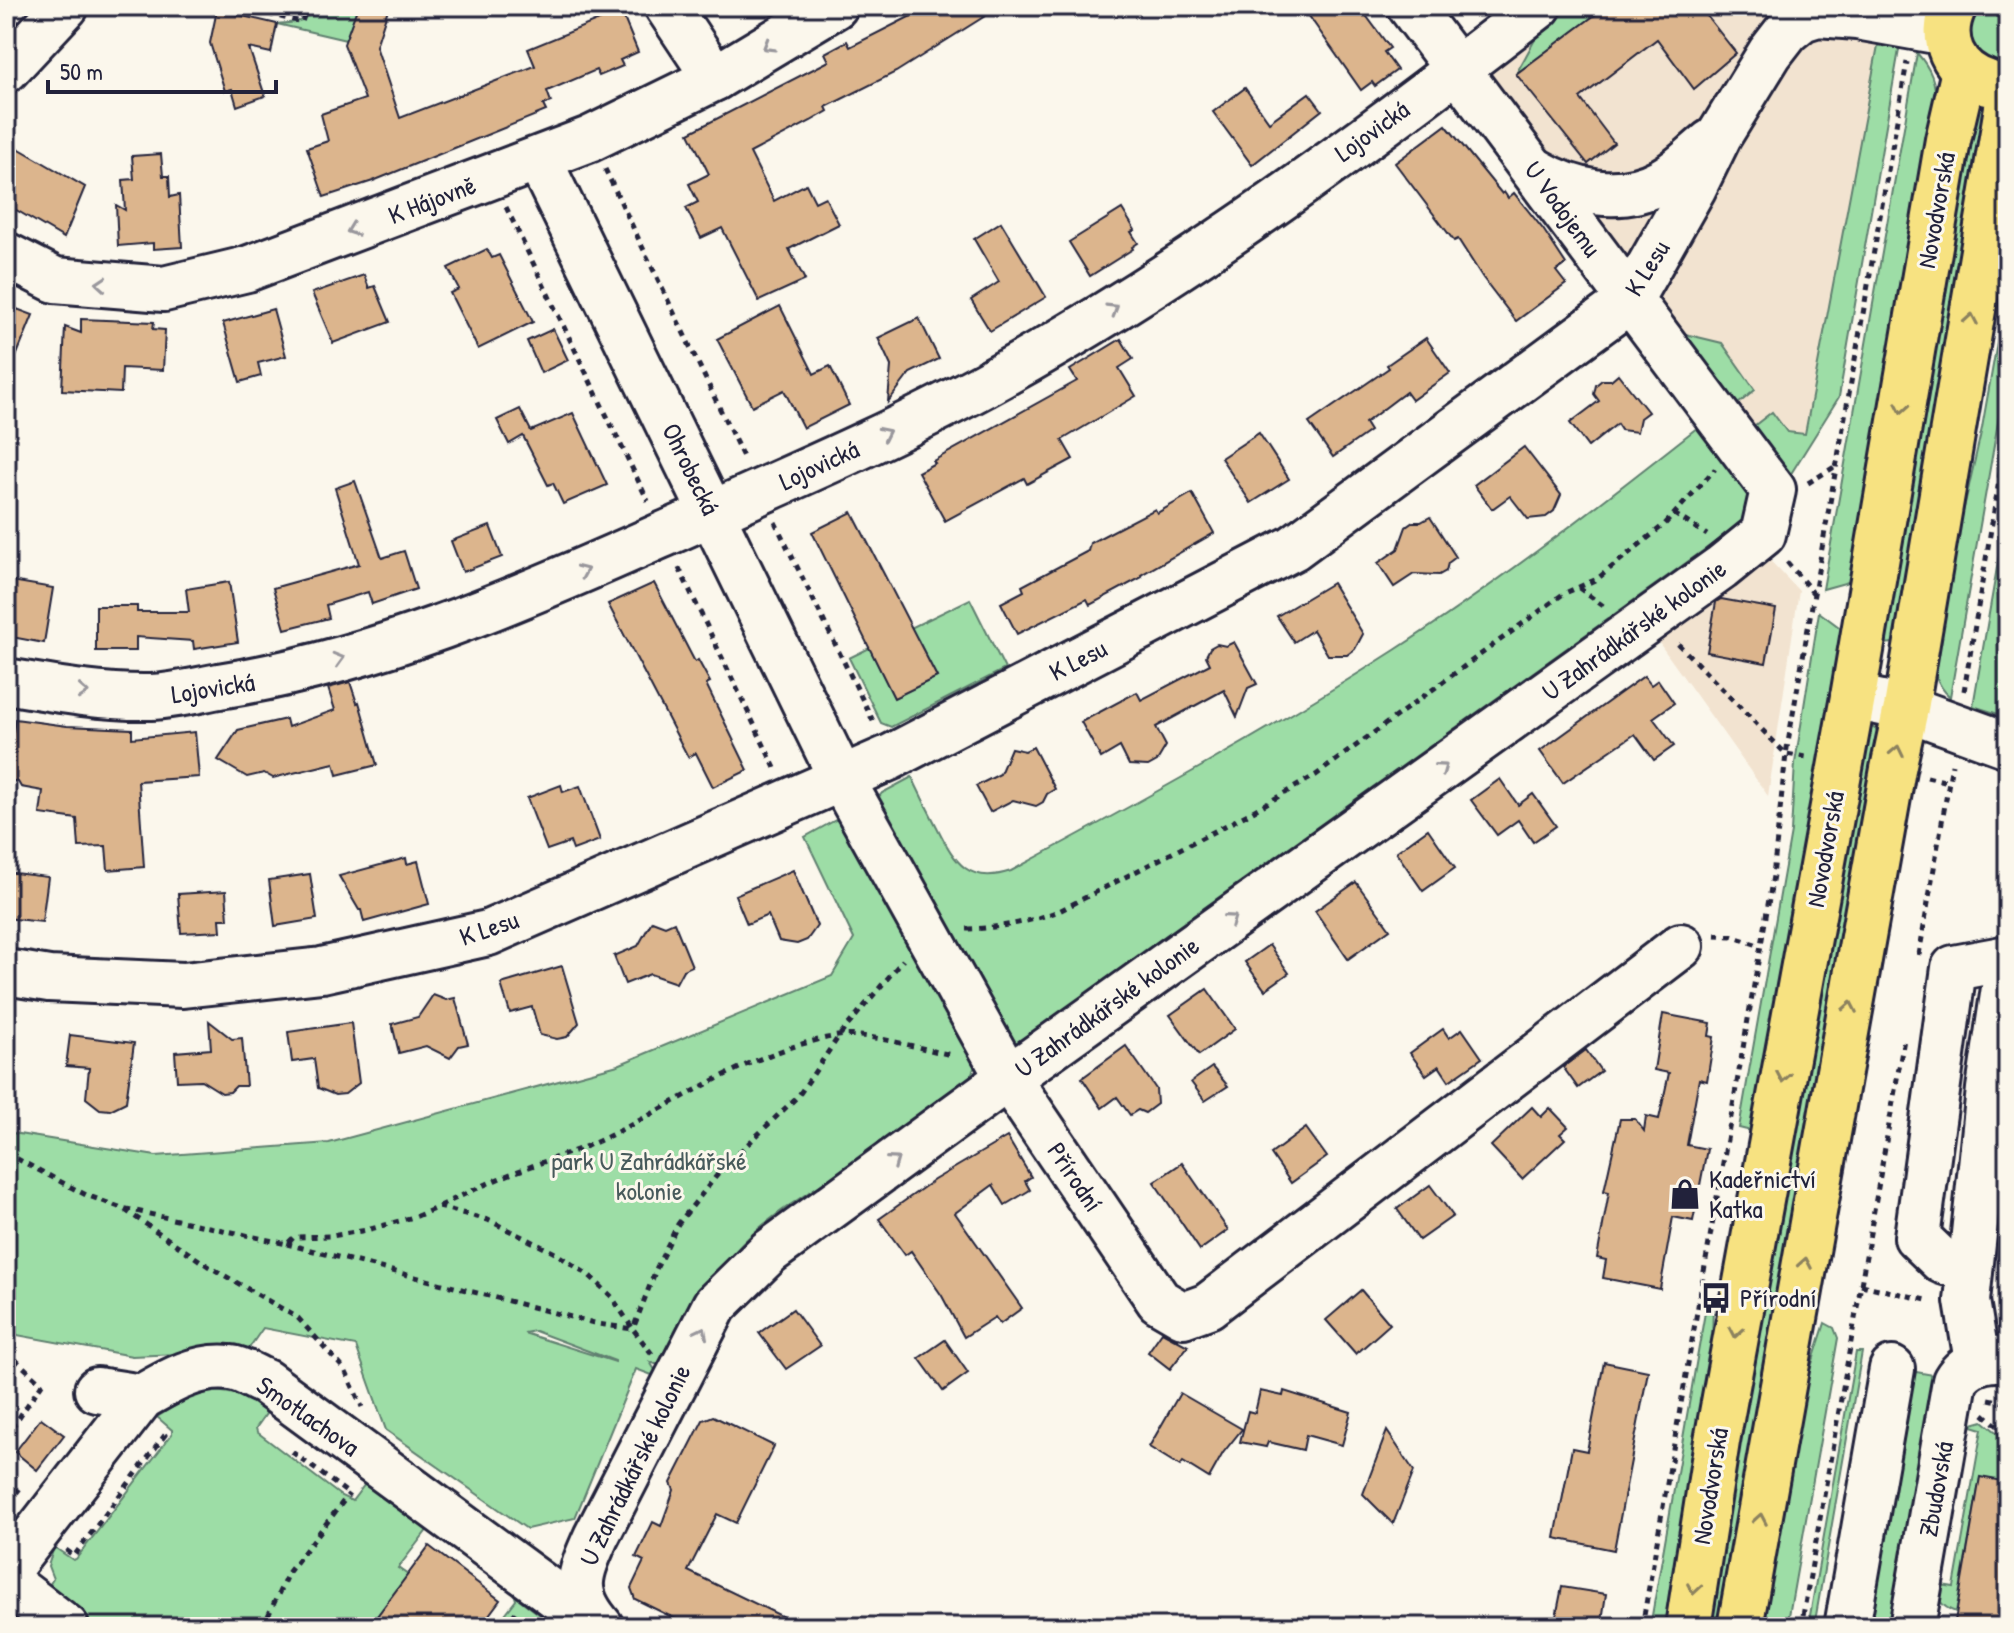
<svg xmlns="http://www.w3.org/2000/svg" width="2014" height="1633" viewBox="0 0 2014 1633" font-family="'Patrick Hand',sans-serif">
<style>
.built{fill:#f2e3d0}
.green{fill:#9ddda6;stroke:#608070;stroke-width:2;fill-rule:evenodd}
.building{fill:#dcb58d;stroke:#22223b;stroke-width:2}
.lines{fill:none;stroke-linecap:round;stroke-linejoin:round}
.minor-casing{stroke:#22223b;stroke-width:50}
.major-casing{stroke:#22223b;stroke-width:50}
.path{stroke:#22223b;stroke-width:5;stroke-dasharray:6 6;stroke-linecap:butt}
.minor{stroke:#fbf7ec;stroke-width:44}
.major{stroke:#f7e281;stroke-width:44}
.oneway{stroke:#99979c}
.oneway2{stroke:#8c825e}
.labels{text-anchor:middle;stroke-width:6;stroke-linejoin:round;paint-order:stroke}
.street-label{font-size:26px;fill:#22223b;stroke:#fbf7ec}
.park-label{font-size:26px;fill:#475a5b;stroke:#fbf7ec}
.poi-label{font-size:26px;fill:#22223b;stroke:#fbf7ec;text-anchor:start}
</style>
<rect width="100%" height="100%" fill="#fbf7ec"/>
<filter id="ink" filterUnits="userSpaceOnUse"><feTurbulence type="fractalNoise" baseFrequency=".0125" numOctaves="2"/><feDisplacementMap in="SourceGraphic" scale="16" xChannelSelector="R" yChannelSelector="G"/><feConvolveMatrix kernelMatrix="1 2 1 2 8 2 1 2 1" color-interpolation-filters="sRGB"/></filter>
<g filter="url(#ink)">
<g class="built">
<polygon points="1573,6 1886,6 1805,434 1746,507 1741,487 1454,89 1538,34"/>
<polygon points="1763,553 1799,591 1768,796 1657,640"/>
</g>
<g class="green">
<path d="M311,6H358L346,40L277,24C294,22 306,25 311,6Z"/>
<polygon points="1573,6 1607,6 1516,74 1538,34"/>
<path d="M1980,6H2008V66C1973,69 1952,29 1980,6Z"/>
<polygon points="1879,40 1900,44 1839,397 1787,480 1750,429 1772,412 1787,432 1805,434"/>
<path d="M1917,53C1931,69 1936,82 1936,104L1852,581L1823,589Z"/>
<polygon points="1976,101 1989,105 1894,643 1883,644"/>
<path d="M2008,280V365L1950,697C1935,683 1934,671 1932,650L1982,428Z"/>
<polygon points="1681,333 1722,343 1755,390 1738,404 1734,404"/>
<path d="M1698,427L1752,500L1746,520L1155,943L1159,953L1038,1044L1011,1043L878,798L882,793L912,777C920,794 929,812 938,829C955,863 969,885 1011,871C1141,801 1271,730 1395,650C1500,582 1599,505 1698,427Z"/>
<polygon points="2008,504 2008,717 1973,706"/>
<path d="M970,599L1005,669L891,727L881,723L849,658ZM918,640L937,677L894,698L876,661Z"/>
<polygon points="1819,612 1843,630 1751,1131 1739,1128 1791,832 1795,763"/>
<polygon points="1868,725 1879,731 1724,1627 1706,1627"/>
<path d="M841,817L975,1066L965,1090L844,1183L838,1173C806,1195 771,1215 743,1243C709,1278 686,1324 661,1366L650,1362L660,1378L636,1369L575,1518L527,1529L386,1430L356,1346L263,1328L247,1351L132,1356L6,1333V1159L13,1162L6,1157V1132L156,1156L329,1143L618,1065L832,976L854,939L805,837ZM535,1331L615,1361V1362L524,1333Z"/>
<polygon points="1707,1301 1713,1302 1711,1390 1669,1627 1650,1627"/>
<polygon points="1825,1323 1834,1328 1838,1338 1787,1627 1759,1627 1798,1408"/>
<polygon points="1856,1352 1862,1352 1814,1627 1808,1627"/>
<polygon points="1905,1370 1939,1376 1895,1627 1860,1627"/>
<path d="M210,1391C233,1392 248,1396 267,1408L268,1411L256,1428L257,1432L341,1496L352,1501L365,1484H369L428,1529L398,1568L408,1575L369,1627H95L46,1590L53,1579L48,1566L54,1547L73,1560L76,1559L172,1434V1430L157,1417L191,1396Z"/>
<path d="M1983,1421L2008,1442V1482L1980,1478L1956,1612C1941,1607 1937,1599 1935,1584L1954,1587L1982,1429L1969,1425Z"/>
<polygon points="515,1596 556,1627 495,1627 516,1600"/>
</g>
<g class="building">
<polygon points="358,6 389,6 376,46 400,118 535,66 528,49 621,11 638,52 620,60 623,66 599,76 596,70 547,91 551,102 543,105 546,111 373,181 324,197 307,148 328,141 321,114 365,99 344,44"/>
<polygon points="907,6 1001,6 896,72 826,107 828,111 811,121 750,153 774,201 806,184 815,202 825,197 839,224 789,249 805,280 759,301 722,228 701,238 686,208 698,202 689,184 709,174 689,133 829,61 825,53 847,41 850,47 913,15"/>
<polygon points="1302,6 1359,6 1390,48 1384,52 1397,70 1375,86 1372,82 1361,90"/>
<polygon points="1607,6 1699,6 1736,53 1694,89 1657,39 1580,98 1614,143 1588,164 1516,74"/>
<polygon points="217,10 277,24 271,53 249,48 265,96 237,106 232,89 225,91 210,43"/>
<polygon points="1245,88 1269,122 1309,93 1322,110 1252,165 1213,112"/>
<polygon points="1446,125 1502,194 1504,192 1508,198 1514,193 1543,229 1566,264 1556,271 1566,284 1516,321 1483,278 1458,239 1454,241 1395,163"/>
<polygon points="6,141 85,187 64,238 6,204"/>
<polygon points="161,154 163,176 169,176 170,197 179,195 182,247 153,249 153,243 118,246 116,205 125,210 123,180 134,179 132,156"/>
<polygon points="1122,209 1135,230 1131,232 1138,243 1132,247 1133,249 1090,276 1069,242"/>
<polygon points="1001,222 1046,297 990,331 971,300 999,282 974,239"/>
<polygon points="487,249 492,258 499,255 533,322 478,349 450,293 459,289 448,268"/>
<polygon points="364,275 369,288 375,286 390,322 333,343 312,293"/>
<polygon points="6,305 33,315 7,379 6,379"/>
<polygon points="780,306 814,374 830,366 849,405 803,428 784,390 752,406 717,339"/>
<polygon points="273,309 286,356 258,363 261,376 240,382 223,323"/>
<polygon points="919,318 939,359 910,373 888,402 891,366 878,338"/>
<polygon points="81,319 154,322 153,329 165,330 163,370 122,368 121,393 62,390 65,327 81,333"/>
<polygon points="553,329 568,360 541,373 527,341"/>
<polygon points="1426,338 1450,373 1412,400 1406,392 1365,423 1370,431 1333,457 1309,423 1389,368 1387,365"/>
<polygon points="1121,339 1133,359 1119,368 1136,396 1062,440 1073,459 1027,484 1024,478 945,521 918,472 935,463 933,461 1077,381 1070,370"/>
<polygon points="1618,374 1648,412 1640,418 1637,432 1621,430 1617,424 1588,447 1570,423 1599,401 1594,394 1596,385 1602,380 1611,380"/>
<polygon points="520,409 531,431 573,413 607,485 563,504 553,483 548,485 523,436 509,444 497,420"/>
<polygon points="1259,433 1289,479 1251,503 1221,458"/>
<polygon points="1524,447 1561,495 1554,511 1546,517 1528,519 1510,496 1492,509 1474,485"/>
<polygon points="355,481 382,558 404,551 416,589 372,604 368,592 326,605 329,618 285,629 273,588 359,564 335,488"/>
<polygon points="1192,493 1214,533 1141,575 1142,577 1090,605 1087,599 1017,634 1001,603 1024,591 1022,586 1088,551 1090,543 1155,509 1157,513"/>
<polygon points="852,512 937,677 894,698 812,532"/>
<polygon points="1430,517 1456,557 1448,563 1446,571 1439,575 1414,574 1394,587 1378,563 1398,549 1406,527 1413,522 1421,522"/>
<polygon points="490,526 502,557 463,572 451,541"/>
<polygon points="6,580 53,588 44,643 6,636"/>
<polygon points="229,582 238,642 194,649 193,641 136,637 136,651 96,651 96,606 137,606 137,612 189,612 186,589"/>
<polygon points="654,583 695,662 698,660 710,682 706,684 748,770 713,787 696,753 688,757 608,604"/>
<polygon points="1332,583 1363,634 1355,649 1347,655 1328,655 1313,630 1294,642 1277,616"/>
<polygon points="1721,599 1776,609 1766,663 1707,652 1716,602"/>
<polygon points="1234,642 1257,684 1248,688 1237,717 1224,690 1156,727 1166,746 1157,761 1148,766 1129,765 1120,747 1101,758 1081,722 1137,692 1141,700 1210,664 1206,656 1210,648 1217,644 1226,646"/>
<polygon points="1644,676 1651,685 1658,680 1674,703 1653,718 1674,746 1654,760 1635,734 1563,783 1540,751"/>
<polygon points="350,682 357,703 359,702 377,765 337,775 334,763 273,778 264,773 247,777 218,760 238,730 286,719 288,727 335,710 328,688"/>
<polygon points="15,719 67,726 132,729 132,738 195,732 199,777 138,781 144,867 108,870 106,846 79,847 77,819 40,814 43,791 21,787 18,782 6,780"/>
<polygon points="1033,747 1055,789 1047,794 1043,802 1036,806 1013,800 990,812 976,786 1000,774 1011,748 1025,751"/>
<polygon points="1500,779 1518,805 1533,794 1556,826 1533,842 1518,820 1497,835 1471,800"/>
<polygon points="561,785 563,792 580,786 600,840 573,850 570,842 547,850 527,798"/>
<polygon points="1428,829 1455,868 1423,891 1396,852"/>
<polygon points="406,858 407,864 418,861 429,904 364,922 361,910 359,910 339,876"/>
<polygon points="793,870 817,926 807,940 797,944 779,941 768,915 747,924 735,895"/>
<polygon points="6,872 48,877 42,922 6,918"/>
<polygon points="310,874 317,919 275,926 269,880"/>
<polygon points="1356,882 1390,929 1348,959 1315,911"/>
<polygon points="226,891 228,919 220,919 221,931 181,933 178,894"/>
<polygon points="652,921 665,926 674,922 692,966 683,970 676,983 650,974 625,984 614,956 638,946"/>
<polygon points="1269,945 1289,973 1265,990 1245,962"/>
<polygon points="562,966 579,1023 567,1037 557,1039 540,1035 532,1007 510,1013 501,984"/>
<polygon points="1207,989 1235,1029 1199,1055 1170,1015"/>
<polygon points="433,995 446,1000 455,998 468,1044 459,1046 450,1058 426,1046 399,1053 392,1024 418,1017"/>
<polygon points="1663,1014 1711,1023 1709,1036 1714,1037 1707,1081 1699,1079 1687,1145 1707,1149 1693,1221 1673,1217 1660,1289 1603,1278 1606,1260 1597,1258 1609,1192 1604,1191 1620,1119 1635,1119 1644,1131 1646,1116 1659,1119 1669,1073 1654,1070"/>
<polygon points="209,1021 232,1039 242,1038 246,1086 236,1086 230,1092 222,1093 201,1080 177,1081 175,1052 211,1049"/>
<polygon points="351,1023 359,1083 345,1094 335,1095 318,1088 314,1059 292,1062 288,1032"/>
<polygon points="1443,1029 1449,1038 1462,1029 1482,1058 1449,1081 1439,1066 1426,1075 1410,1053"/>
<polygon points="70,1035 134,1043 126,1102 110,1110 100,1109 86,1098 89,1068 66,1066"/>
<polygon points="1126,1046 1156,1089 1157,1104 1145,1113 1138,1110 1130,1115 1117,1097 1102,1108 1082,1078"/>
<polygon points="1586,1050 1601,1071 1578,1088 1563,1067"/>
<polygon points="1212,1067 1228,1086 1205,1101 1191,1082"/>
<polygon points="1532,1107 1541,1117 1550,1108 1568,1127 1560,1134 1565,1139 1522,1179 1491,1146"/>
<polygon points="1306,1128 1327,1157 1291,1183 1271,1154"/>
<polygon points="1007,1137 1031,1177 1025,1181 1030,1190 1005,1205 993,1185 955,1213 1022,1308 1000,1324 995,1317 964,1337 942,1296 911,1251 905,1255 879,1219 934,1180"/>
<polygon points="1182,1163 1228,1230 1200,1250 1154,1182"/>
<polygon points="1430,1185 1453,1216 1419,1240 1397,1209"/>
<polygon points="1361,1290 1390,1324 1356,1354 1326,1320"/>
<polygon points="793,1309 820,1346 786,1369 759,1333"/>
<polygon points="1162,1332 1188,1346 1170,1369 1148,1352"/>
<polygon points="945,1340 968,1373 943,1391 919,1358"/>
<polygon points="1604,1362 1648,1371 1614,1550 1555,1538 1572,1448 1587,1451"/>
<polygon points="1260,1391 1283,1396 1284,1391 1351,1412 1342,1445 1306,1435 1303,1450 1268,1442 1266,1447 1240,1442 1248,1411 1255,1413"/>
<polygon points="1180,1393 1242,1429 1223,1453 1209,1478 1183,1462 1180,1466 1149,1447"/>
<polygon points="713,1416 774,1446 736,1523 717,1514 688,1571 804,1627 692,1627 635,1599 631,1588 644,1561 636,1557 653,1522 661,1526 674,1490 671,1483 703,1420"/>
<polygon points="41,1418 64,1435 37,1470 15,1452"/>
<polygon points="1387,1431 1414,1471 1393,1524 1363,1494"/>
<polygon points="1980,1477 2008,1482 2008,1627 1954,1627"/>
<polygon points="429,1546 500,1600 480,1627 369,1627"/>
<polygon points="1562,1587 1606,1594 1601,1627 1554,1627"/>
</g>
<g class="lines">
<defs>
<g id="minor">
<polyline points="667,6 715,78"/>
<polyline points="6,70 66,6"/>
<polyline points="539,160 841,778 1008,1078 1159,1301 1183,1315 1208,1306 1681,946"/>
<path d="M1536,171C1573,193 1621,203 1661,181C1679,172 1695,155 1711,142"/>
<polyline points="6,255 55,280 164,289 247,269 590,139 715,78 835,6"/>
<path d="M6,681C53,689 103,698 151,697C174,696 197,690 219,686C373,662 517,600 658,537C772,486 890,437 1000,376C1191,270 1367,140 1539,6"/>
<polyline points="1853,697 1906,708 2008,745"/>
<polyline points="6,972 49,979 183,985 322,970 488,933 891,757 1293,548 1630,300 1693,189 1719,136 1770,53 1787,31 1802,19 1818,14 1857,17 1947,33"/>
<polyline points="1970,1270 1942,1261 1917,1237 1954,968 2008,958"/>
<polyline points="1977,1361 1967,1301 1989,1089 2008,961"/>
<polyline points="97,1390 142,1397"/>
<path d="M6,1572L142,1397C168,1382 198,1364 230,1368C242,1369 255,1378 265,1382L597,1626"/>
<polyline points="6,1581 66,1627"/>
<path d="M601,1627C571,1593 579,1575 596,1537L715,1305L769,1252L1008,1078L1721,568L1763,534L1773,490C1651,329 1532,167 1410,6"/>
<polyline points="1847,1627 1892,1369"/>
<path d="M1912,1627L1955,1381C1967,1361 1987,1358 2008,1359"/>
</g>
<g id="major">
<path d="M1954,6C1938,39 1953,72 1988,83"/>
<polyline points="1688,1627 1717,1441 1853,697 1948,140 1964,71"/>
<polyline points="1740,1627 1893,769 1906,708 2008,102"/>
</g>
</defs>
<use href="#minor" class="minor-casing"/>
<use href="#major" class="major-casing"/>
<g class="path">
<polyline points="233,6 302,22 307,6"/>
<polyline points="605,169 744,459"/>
<polyline points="506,207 648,501"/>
<polyline points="1808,483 1836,466"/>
<polyline points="1674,514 1707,535"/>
<polyline points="775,522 875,725"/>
<polyline points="1787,562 1814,594"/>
<polyline points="679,568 775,768"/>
<polyline points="1579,588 1606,608"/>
<polyline points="1678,644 1786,754 1806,757"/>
<polyline points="1964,691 2008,427"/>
<polyline points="1927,777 1949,782"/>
<path d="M967,929C1000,928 1029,922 1059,911L1246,815L1316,775L1563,594L1597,579L1665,524L1715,469"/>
<polyline points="1715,935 1731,936 1761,946"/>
<polyline points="1919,955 1952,764"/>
<polyline points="6,1153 86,1195 122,1208 287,1244 294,1237 332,1236 367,1230 417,1216 439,1207 488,1220 555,1253 590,1276 612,1297 633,1329 598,1324 287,1244"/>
<path d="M440,1206C467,1193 495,1179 524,1169C553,1158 581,1150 609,1136C683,1100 755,1049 838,1036C868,1032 921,1049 952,1055"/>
<polyline points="125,1210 208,1266 298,1318 345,1370 362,1407"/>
<polyline points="1861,1285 1931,1301"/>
<polyline points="6,1351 42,1384 6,1436"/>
<polyline points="652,1354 633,1329 657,1267 678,1224 722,1169 799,1095 839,1036 903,960"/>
<polyline points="1989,1399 2008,1403"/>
<polyline points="1984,1414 2008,1435"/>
<polyline points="292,1452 349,1494"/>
<polyline points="6,1481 21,1493"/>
<polyline points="66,1550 74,1556 165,1435 161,1432"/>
<polyline points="263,1627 288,1573 349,1494"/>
<polyline points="505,1627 516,1612"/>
<polyline points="1642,1627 1773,876 1786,754 1907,62"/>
<polyline points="1801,1627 1904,1039"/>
</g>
<use href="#minor" class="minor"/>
<use href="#major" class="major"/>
</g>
<defs><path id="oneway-chevron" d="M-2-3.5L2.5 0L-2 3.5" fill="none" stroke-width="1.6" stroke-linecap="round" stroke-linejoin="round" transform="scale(2)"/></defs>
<g class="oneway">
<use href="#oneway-chevron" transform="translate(768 46) rotate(149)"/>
<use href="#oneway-chevron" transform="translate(352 230) rotate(159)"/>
<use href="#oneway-chevron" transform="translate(101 284) rotate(-176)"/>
<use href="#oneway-chevron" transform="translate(1113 309) rotate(-31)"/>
<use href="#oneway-chevron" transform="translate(885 433) rotate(-26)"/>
<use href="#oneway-chevron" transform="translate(583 571) rotate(-24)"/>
<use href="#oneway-chevron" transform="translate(339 659) rotate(-16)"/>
<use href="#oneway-chevron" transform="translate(83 692) rotate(4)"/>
<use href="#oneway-chevron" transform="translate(1442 768) rotate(-36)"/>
<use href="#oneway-chevron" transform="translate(1231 919) rotate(-36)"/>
<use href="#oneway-chevron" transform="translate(894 1161) rotate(-36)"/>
<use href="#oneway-chevron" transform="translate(702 1332) rotate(-63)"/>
</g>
<g class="oneway2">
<use href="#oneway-chevron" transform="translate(1971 319) rotate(-80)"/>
<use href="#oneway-chevron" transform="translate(1902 408) rotate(100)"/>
<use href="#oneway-chevron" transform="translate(1897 751) rotate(-78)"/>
<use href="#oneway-chevron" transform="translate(1850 1007) rotate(-80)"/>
<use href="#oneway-chevron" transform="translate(1783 1077) rotate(100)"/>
<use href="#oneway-chevron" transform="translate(1805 1263) rotate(-80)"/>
<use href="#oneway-chevron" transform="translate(1736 1332) rotate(100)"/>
<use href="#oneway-chevron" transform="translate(1760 1519) rotate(-80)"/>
<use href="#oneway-chevron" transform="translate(1694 1589) rotate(99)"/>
</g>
</g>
<defs>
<symbol id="shop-bare" viewBox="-9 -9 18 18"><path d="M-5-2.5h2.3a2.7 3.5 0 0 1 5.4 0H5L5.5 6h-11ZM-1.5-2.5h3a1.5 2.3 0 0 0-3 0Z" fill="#22223b" stroke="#fbf7ec" stroke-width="2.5" paint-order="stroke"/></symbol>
<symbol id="bus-bare" viewBox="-9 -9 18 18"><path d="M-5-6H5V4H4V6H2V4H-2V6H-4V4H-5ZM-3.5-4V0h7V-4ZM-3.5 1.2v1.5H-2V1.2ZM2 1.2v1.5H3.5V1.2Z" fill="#22223b" stroke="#fbf7ec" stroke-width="2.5" paint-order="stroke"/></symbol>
</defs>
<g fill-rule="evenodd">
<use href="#shop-bare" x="1663" y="1172" width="44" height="44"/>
<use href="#bus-bare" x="1694" y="1276" width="44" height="44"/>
</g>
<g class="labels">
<g class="street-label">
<text transform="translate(1372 131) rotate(-36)" y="9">Lojovická</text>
<text transform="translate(432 200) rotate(-21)" y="9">K Hájovně</text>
<text transform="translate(1563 209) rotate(54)" y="9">U Vodojemu</text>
<text transform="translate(1936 210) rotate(-80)" y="9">Novodvorská</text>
<text transform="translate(1647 268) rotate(-58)" y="9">K Lesu</text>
<text transform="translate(819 465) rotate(-25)" y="9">Lojovická</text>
<text transform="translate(691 469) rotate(64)" y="9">Ohrobecká</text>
<text transform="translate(1634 630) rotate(-36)" y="9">U Zahrádkářské kolonie</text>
<text transform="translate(1078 660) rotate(-27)" y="9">K Lesu</text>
<text transform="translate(213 688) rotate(-9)" y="9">Lojovická</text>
<text transform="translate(1825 849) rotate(-80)" y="9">Novodvorská</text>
<text transform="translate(489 928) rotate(-19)" y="9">K Lesu</text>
<text transform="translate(1107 1007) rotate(-36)" y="9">U Zahrádkářské kolonie</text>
<text transform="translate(1075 1177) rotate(56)" y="9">Přírodní</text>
<text transform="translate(308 1416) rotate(35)" y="9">Smotlachova</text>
<text transform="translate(635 1465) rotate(-64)" y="9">U Zahrádkářské kolonie</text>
<text transform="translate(1710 1486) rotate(-81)" y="9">Novodvorská</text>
<text transform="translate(1936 1489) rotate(-80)" y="9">Zbudovská</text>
</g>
<g class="park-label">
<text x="649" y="1170">park U Zahrádkářské<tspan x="649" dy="30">kolonie</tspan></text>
</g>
<g class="poi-label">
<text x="1709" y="1188">Kadeřnictví<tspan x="1709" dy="30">Katka</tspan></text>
<text x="1740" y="1307">Přírodní</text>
</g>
</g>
<rect width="2014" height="1633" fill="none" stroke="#fbf7ec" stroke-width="32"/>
<rect x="16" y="16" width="1982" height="1601" fill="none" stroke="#22223b" stroke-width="3" filter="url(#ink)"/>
<path d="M48 80v12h228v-12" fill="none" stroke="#22223b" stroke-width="4"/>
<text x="60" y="80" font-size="24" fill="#22223b" stroke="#fbf7ec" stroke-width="6" paint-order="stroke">50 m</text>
</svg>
